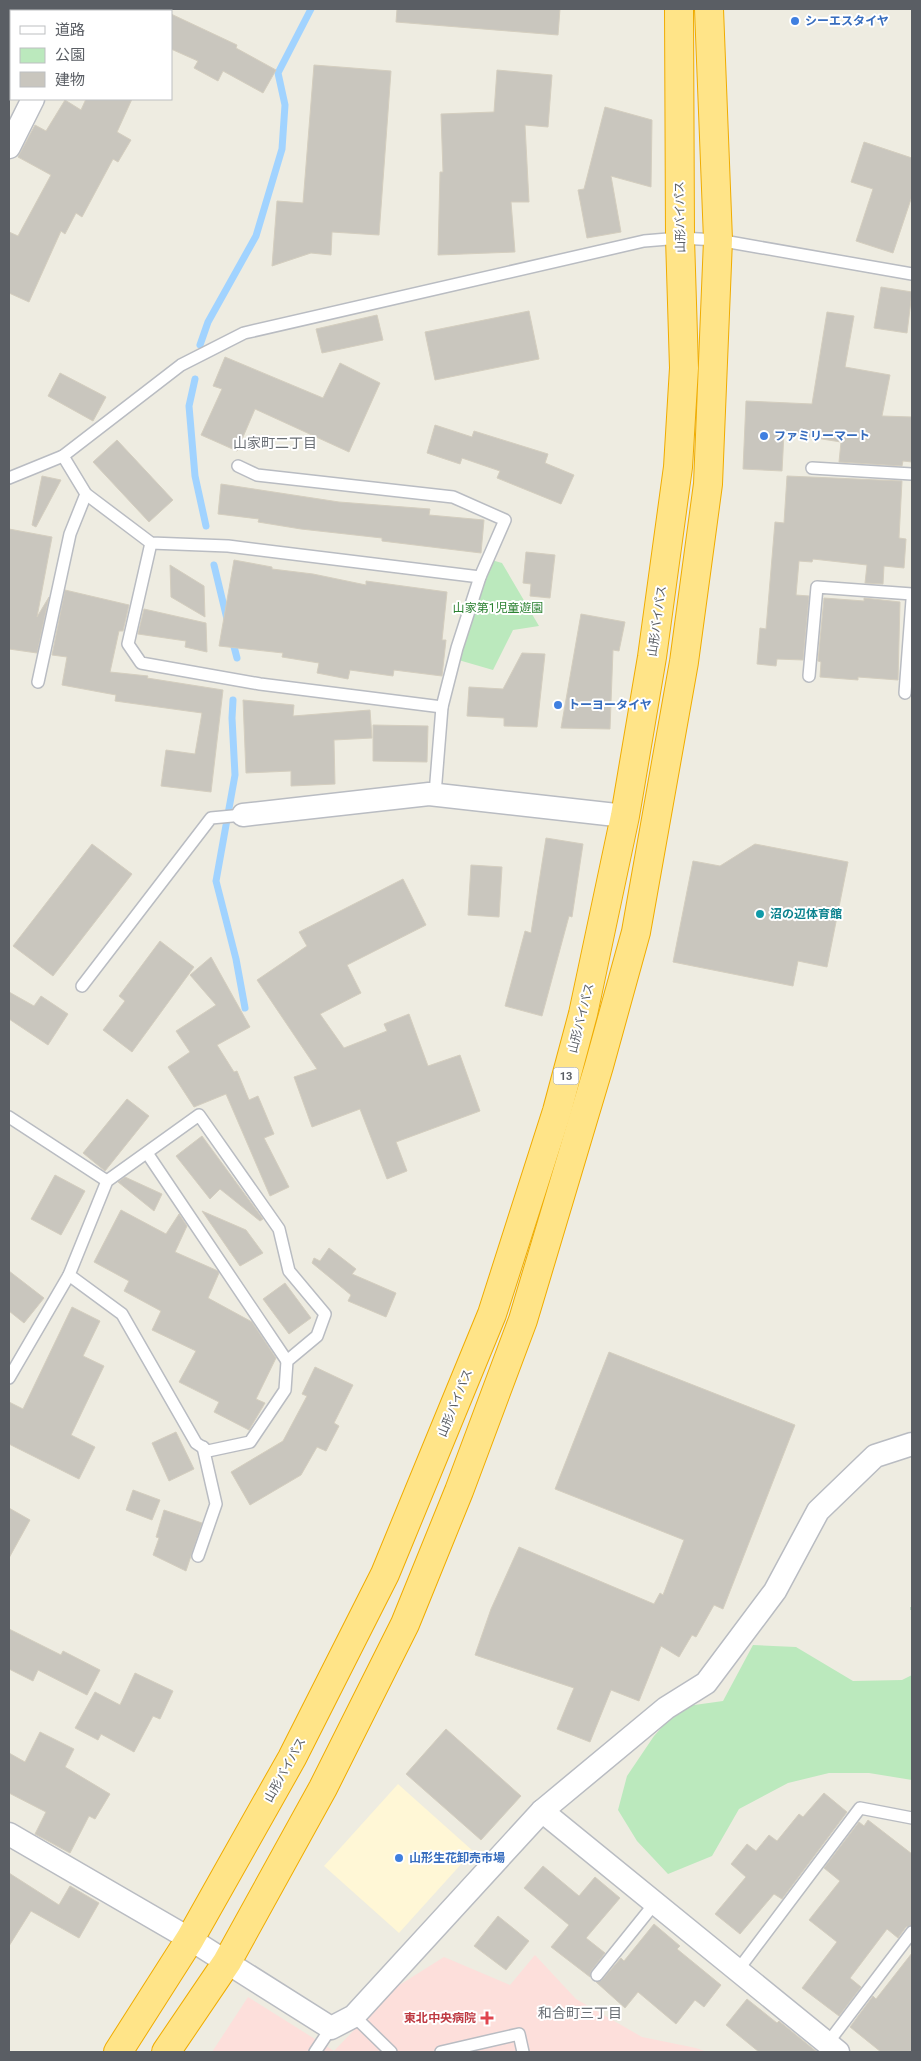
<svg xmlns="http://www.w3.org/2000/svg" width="921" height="2061" viewBox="0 0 921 2061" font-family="Roboto,'Noto Sans JP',sans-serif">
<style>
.commercial{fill:#fff7d6}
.medical{fill:#fddfdb}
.green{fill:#bbe9bd}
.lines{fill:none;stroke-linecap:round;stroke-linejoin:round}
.stream{stroke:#a1d3ff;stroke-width:7}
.building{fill:#c9c6be;stroke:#d4cebf}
.lane-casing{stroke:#b9bcc2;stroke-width:14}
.street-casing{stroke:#b9bcc2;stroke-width:25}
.highway-casing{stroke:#f0ac00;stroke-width:30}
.path{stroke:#94caa4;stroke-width:3;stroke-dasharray:5 2.5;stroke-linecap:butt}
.lane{stroke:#fff;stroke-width:11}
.street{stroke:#fff;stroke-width:22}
.highway{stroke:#ffe488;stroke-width:28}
.shop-dot{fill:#3f7fe0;stroke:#fff;stroke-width:2}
.culture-dot{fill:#0f9aa8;stroke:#fff;stroke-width:2}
.health-dot{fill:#e0444e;stroke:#fff;stroke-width:2}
.labels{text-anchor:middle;stroke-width:4;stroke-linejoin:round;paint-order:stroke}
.shield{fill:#fff;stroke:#8c8e92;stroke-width:1}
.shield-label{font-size:11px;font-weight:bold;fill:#5a5e64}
.shop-label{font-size:12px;font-weight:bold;fill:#366cbe;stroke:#fff;text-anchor:start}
.street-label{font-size:12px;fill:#5a5e64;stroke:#fff}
.park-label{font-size:12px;fill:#2c8232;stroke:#fff}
.culture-label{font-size:12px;font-weight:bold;fill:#0d838f;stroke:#fff;text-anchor:start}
.health-label{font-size:12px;font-weight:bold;fill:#be3a42;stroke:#fff;text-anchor:end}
.neighbourhood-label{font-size:14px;fill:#6b7076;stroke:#fff}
</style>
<rect width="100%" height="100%" fill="#eeece1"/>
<polygon class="commercial" points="398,1784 473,1851 399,1933 324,1866"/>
<polygon class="medical" points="535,1955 576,1999 642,2037 696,2048 707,2052 212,2052 248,1997 334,2051 393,1989 444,1957 510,1985"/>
<g class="green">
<polygon points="488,559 502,563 539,626 513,630 493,670 455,659"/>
<polygon points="753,1645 796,1647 853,1681 902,1680 912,1675 912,1780 869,1773 829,1773 788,1783 739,1809 712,1856 668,1874 637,1841 618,1810 627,1776 654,1736 680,1707 723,1701"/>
</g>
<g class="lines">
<g class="stream">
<polyline points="200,345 208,322 256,236 282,149 285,105 278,73 311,9"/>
<polyline points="195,379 189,406 195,476 206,526"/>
<polyline points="214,565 227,619"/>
<polyline points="232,639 237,658"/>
<polyline points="233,700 232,718 235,775 216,881 236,959 245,1008"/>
</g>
</g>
<g class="building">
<polygon points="397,9 560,9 558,35 396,22"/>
<polygon points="171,14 237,45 236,48 276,70 263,93 223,71 218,81 194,68 198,61 171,49"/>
<polygon points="314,65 391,71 379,235 332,232 331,255 311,253 272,266 277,201 303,203"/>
<polygon points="497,70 552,75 548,127 525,125 529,202 511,202 515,252 438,255 440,172 443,172 441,114 494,112"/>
<polygon points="86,99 132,99 117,132 131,140 118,162 113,159 82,217 76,213 65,234 61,231 29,302 9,293 9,232 18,236 51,175 18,157 35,125 46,131 65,100 81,110"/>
<polygon points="605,107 652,120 651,187 611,176 621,232 587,238 578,190 584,189"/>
<polygon points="864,142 912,158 912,196 893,253 856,241 873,189 851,182"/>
<polygon points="881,287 912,292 907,333 874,328"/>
<polygon points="529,311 539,359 435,380 425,332"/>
<polygon points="827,312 854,316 845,367 890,375 882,416 912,417 912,462 903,461 902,466 839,462 841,442 784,433 782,471 743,469 746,401 812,404"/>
<polygon points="377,315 383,340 322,353 316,329"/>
<polygon points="225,357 323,398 340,363 380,383 349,452 255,409 237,451 201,435 222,389 213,386"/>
<polygon points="60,373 106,397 93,421 48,396"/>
<polygon points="435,425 472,437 474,431 548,454 545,463 574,475 561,504 497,478 500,471 462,458 460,464 427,453"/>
<polygon points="117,440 173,500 149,522 93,462"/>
<polygon points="42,476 61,480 36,527 32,525"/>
<polygon points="787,476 902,481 899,538 906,539 904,568 884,566 883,584 865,583 867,565 813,559 812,562 799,561 796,595 809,596 803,660 777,659 776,666 757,664 760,628 766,629 775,522 784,523"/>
<polygon points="221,484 339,502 430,509 429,515 484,520 481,553 382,541 382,538 301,529 258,522 259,519 218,514"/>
<polygon points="9,529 52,537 37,617 49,597 37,653 9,649"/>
<polygon points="526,552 555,555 550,598 530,596 531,584 523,583"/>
<polygon points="234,560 272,567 272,569 313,574 366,585 366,581 447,592 442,640 446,640 442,676 394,670 393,676 350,670 348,679 317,673 319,663 282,657 283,653 219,646"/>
<polygon points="170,565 204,586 205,617 171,597"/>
<polygon points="65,590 129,605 123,631 119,631 110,672 148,676 147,678 223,690 211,792 161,786 166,750 195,754 202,713 115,701 116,695 62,685 67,657 52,655"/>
<polygon points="824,598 864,601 864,598 900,602 898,680 858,677 858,680 820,677 821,662 818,661"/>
<polygon points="144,609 206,623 207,652 185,647 186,641 138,634"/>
<polygon points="581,614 625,622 619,651 613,650 610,729 561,728"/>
<polygon points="522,653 545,654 537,727 504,726 504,718 467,716 469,687 503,689"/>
<polygon points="243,700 294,705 293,716 370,710 372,738 334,740 335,784 291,786 291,771 246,773"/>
<polygon points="373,725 428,726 427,762 373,761"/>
<polygon points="546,838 583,844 572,917 569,916 542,1016 505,1006 525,931 531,933"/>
<polygon points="92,844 132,874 53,976 13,946"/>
<polygon points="755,844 848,862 827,967 798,961 793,986 673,962 693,861 720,866"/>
<polygon points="471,865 502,867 499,917 468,915"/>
<polygon points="403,879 426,925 347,965 361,993 320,1014 344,1048 387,1031 384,1024 409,1014 428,1066 460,1055 480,1111 396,1142 407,1171 387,1179 360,1109 312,1127 294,1077 317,1069 257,980 307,946 299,932"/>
<polygon points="160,941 194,967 132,1052 103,1030 125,1001 119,996"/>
<polygon points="211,957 250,1027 217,1045 234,1072 237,1071 249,1100 258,1096 274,1134 264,1138 289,1187 270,1196 226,1094 194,1107 168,1067 190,1052 176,1031 216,1005 190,975"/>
<polygon points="9,992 34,1006 41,996 68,1014 48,1045 9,1019"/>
<polygon points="127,1099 149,1116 105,1171 83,1153"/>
<polygon points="202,1136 263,1219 260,1221 220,1189 210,1199 176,1156"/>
<polygon points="55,1175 85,1191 61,1235 31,1219"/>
<polygon points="125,1177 162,1194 154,1211 118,1182"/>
<polygon points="121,1210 166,1234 179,1214 187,1226 175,1252 218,1271 219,1273 208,1298 252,1322 276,1358 256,1399 265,1403 249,1430 214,1412 219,1402 179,1382 196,1351 152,1330 161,1311 124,1291 129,1281 94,1262"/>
<polygon points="202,1211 246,1230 263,1253 240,1266"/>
<polygon points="329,1248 356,1269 352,1274 396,1293 386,1317 348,1301 351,1295 312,1263 314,1258 320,1261"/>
<polygon points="9,1271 44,1298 24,1323 9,1311"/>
<polygon points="285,1283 311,1318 289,1334 263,1299"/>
<polygon points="72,1307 100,1321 83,1356 104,1366 71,1435 95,1447 79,1479 9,1444 9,1402 23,1409"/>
<polygon points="609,1352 795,1425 723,1609 714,1605 696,1637 692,1635 679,1657 661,1646 639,1701 611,1690 590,1742 557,1729 574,1688 475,1655 491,1609 519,1547 654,1604 660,1593 663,1595 684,1540 555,1489"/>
<polygon points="315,1367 353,1385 334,1423 339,1426 326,1451 317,1447 301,1475 250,1505 231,1472 283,1441 307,1396 302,1394"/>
<polygon points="176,1432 194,1469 169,1481 152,1443"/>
<polygon points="133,1490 160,1500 152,1520 126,1510"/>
<polygon points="9,1508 30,1520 9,1558"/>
<polygon points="164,1510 202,1523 186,1571 153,1555 159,1538 156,1537"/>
<polygon points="9,1629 61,1655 63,1651 100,1670 87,1695 38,1670 33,1681 9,1669"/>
<polygon points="135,1673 173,1691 160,1719 153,1716 134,1752 101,1734 98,1740 75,1728 95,1692 120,1705"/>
<polygon points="446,1729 521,1796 481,1840 406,1774"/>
<polygon points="40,1732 74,1749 65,1767 110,1794 95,1819 89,1816 70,1853 35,1834 46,1812 9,1793 9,1753 25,1762"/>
<polygon points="824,1793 847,1812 782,1899 774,1894 740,1934 715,1914 746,1877 731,1864 747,1844 756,1851 769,1835 777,1841 799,1814 803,1817"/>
<polygon points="868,1820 912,1854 912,1925 906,1927 898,1938 887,1929 850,1978 861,1987 839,2016 802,1988 837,1942 809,1920 840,1881 824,1868 859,1822 864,1826"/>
<polygon points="543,1866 579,1896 595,1877 620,1898 586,1938 605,1953 591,1971 590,1977 551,1947 569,1925 524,1888"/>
<polygon points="9,1873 59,1905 70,1886 99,1903 79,1938 31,1911 9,1946"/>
<polygon points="498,1916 529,1941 506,1970 474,1946"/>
<polygon points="654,1924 680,1946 677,1949 721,1985 704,2007 695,2000 676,2024 638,1992 625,2008 596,1982 602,1980 621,1958 624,1961"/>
<polygon points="912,1953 912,2052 881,2052 850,2027 873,1996 876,1999"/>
<polygon points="747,1999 777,2023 779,2021 817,2052 759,2052 726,2025"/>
</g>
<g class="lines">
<defs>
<g id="lane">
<polyline points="63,456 86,494 151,543 228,546 480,577"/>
<polyline points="238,466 257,475 453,497 505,520 480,577 457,648 442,707 435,794"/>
<polyline points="812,468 912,474"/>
<polyline points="9,478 63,456 181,365 244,333 644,241 680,238 718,240 912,274"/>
<polyline points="151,543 128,644 141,663 260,684 442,707"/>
<polyline points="809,676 817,587 912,594"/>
<polyline points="38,682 70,534 86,494"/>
<polyline points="905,693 912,600"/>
<polyline points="82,986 211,818 243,815"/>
<polygon points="199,1115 279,1229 289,1271 325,1314 317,1336 287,1361 285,1390 250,1442 208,1451 196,1443 122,1314 69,1275 107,1181"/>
<polyline points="9,1117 107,1181"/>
<polyline points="147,1153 287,1361"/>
<polyline points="9,1378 69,1275"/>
<polyline points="198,1556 216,1504 203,1447"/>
<polyline points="738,1970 860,1808 912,1818"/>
<polyline points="597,1975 655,1903"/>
<polyline points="354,2016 391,2052"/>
<polyline points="827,2044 912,1932"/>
<polyline points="315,2052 331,2028"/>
<polyline points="441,2052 519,2034 523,2052"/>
</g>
<g id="street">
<polyline points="77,11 79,9"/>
<polyline points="9,147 33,99"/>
<polyline points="243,815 429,794 625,816"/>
<polyline points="542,1811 838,2052"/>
<polyline points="9,1834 190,1939 331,2028 354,2016 542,1811 666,1708 706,1683 775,1591 818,1511 875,1456 912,1444"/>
</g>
<g id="highway">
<polyline points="118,2052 190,1939 292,1758 385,1574 492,1314 557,1111 583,1014 625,816 652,657 678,467 684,368 680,238 679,9"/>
<polyline points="166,2052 227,1962 323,1788 405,1624 459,1491 523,1320 599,1066 636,932 684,662 708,484 718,240 709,9"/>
</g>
</defs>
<use href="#lane" class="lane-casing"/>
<use href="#street" class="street-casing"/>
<use href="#highway" class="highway-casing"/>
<polyline class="path" points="912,1607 912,1610"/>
<use href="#lane" class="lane"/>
<use href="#street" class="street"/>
<use href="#highway" class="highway"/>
</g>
<g class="shop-dot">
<circle cx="795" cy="21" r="5"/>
<circle cx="764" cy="436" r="5"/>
<circle cx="558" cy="705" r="5"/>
<circle cx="399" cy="1858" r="5"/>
</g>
<circle class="culture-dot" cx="760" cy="914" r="5"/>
<path class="health-dot" d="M484.5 2010.5h5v5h5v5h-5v5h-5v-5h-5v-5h5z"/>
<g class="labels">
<rect class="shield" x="553.5" y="1067.5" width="25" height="17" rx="4"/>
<g class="shield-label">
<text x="566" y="1080">13</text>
</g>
<g class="shop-label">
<text x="805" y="25">シーエスタイヤ</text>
<text x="774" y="440">ファミリーマート</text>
<text x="568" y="709">トーヨータイヤ</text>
<text x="409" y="1862">山形生花卸売市場</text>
</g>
<g class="street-label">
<text transform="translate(680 217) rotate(-91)" y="4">山形バイパス</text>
<text transform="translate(657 621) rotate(-82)" y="4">山形バイパス</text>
<text transform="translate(581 1018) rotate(-76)" y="4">山形バイパス</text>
<text transform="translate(455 1403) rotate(-68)" y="4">山形バイパス</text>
<text transform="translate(285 1770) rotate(-61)" y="4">山形バイパス</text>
</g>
<g class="park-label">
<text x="498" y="612">山家第1児童遊園</text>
</g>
<g class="culture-label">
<text x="770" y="918">沼の辺体育館</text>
</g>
<g class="health-label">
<text x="476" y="2022">東北中央病院</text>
</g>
<g class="neighbourhood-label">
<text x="275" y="448">山家町二丁目</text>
<text x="580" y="2018">和合町三丁目</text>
</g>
</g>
<rect width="921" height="2061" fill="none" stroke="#5a5e64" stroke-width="20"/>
<rect x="10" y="10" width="162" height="90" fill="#ffffff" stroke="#bdbfc1"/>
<rect x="20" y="26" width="25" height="8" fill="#ffffff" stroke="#bdbfc1"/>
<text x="55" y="35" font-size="15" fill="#5a5e64">道路</text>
<rect x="20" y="48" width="25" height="15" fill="#bbe9bd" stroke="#bdbfc1"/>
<text x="55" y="60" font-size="15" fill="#5a5e64">公園</text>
<rect x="20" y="72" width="25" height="15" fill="#c9c6be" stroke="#bdbfc1"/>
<text x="55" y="85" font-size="15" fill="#5a5e64">建物</text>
</svg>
